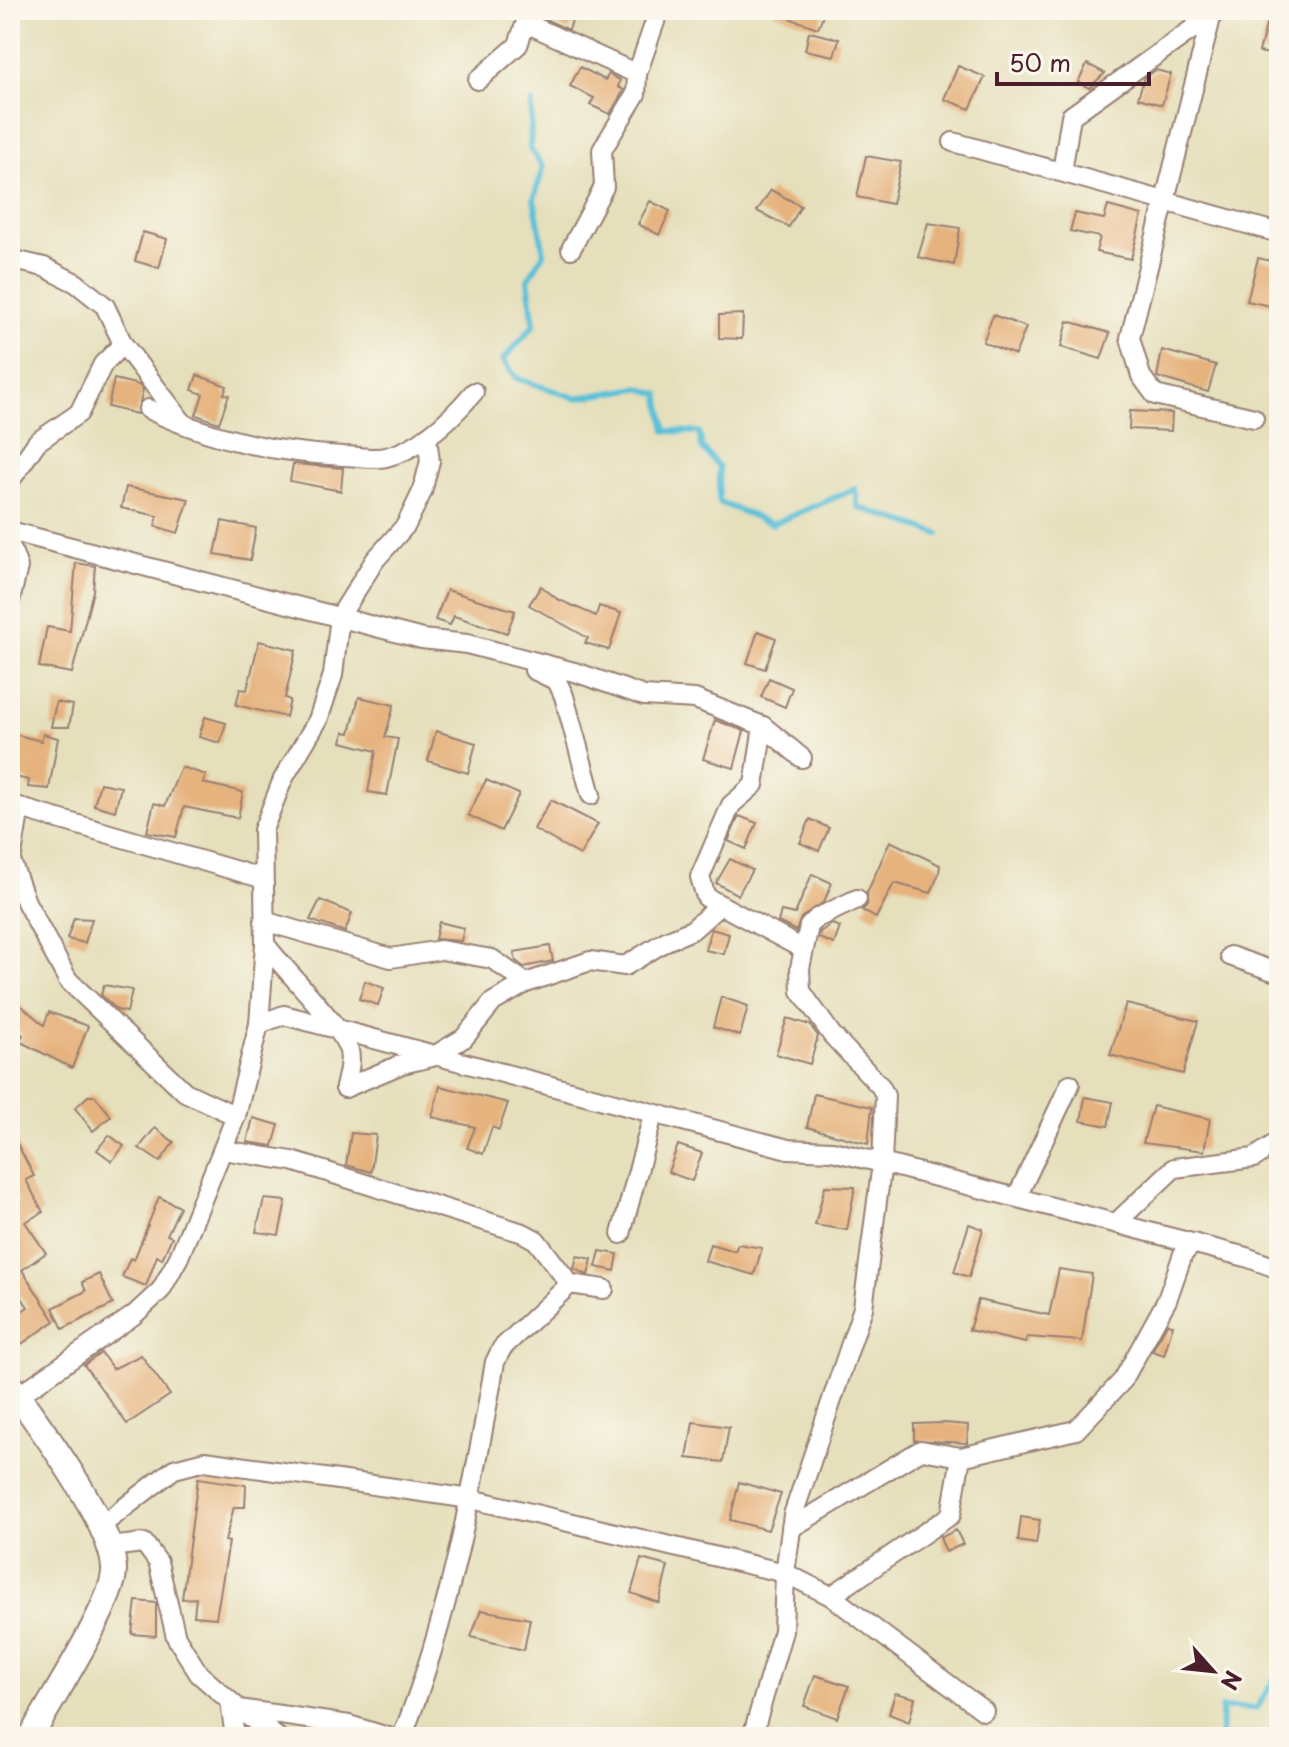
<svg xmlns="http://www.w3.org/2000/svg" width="1289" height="1747" viewBox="0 0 1289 1747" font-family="'Playpen Sans',sans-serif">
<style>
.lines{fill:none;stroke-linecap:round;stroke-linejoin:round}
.stream{stroke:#5ac0d8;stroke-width:6}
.building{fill:#e6b37e}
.minor-casing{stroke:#987f73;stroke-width:22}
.tertiary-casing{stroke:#987f73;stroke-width:28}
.minor{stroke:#fff;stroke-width:18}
.tertiary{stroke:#fff;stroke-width:24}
</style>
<rect width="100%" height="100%" fill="#fbf7ec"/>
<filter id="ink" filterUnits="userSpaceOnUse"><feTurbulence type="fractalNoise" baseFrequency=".0125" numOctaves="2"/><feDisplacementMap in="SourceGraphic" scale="16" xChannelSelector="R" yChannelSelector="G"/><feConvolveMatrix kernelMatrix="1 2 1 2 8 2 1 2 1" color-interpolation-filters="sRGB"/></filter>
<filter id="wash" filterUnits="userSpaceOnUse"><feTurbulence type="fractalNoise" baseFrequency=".006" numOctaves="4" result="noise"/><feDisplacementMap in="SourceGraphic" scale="32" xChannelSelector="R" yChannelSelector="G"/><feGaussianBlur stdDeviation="1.8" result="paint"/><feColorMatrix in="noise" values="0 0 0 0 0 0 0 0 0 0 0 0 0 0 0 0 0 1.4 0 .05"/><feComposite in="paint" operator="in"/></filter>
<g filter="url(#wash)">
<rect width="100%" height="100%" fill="#e5dfbb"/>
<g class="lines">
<g class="stream">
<polyline points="532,102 530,149 543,167 534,199 544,253 528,280 534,325 503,360 516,378 576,398 639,388 659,394 666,431 699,432 702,448 719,467 719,502 772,524 855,489 858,507 939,534"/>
<polyline points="1221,1737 1222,1708 1257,1708 1279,1671"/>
</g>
</g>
<g id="blocks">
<g class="building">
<polygon points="542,10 575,10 569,30 540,17"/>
<polygon points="774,10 825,10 818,28 774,13"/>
<polygon points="1270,10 1279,10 1279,56 1259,52"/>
<polygon points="809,32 839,39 834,56 805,50"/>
<polygon points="1087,64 1105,73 1089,88 1078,82"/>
<polygon points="958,66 985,77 970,109 944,99"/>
<polygon points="580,67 605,80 609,74 620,80 618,87 624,90 610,114 590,105 594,98 570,86"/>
<polygon points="1156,70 1171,74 1162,105 1138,98 1144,78"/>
<polygon points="866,156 901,162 892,204 857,197"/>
<polygon points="771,190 801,206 789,227 757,211"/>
<polygon points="650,201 670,211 659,235 638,224"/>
<polygon points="1108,206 1142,215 1131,259 1096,252 1100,237 1070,231 1075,213 1104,219"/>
<polygon points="928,223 960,228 954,265 918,257"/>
<polygon points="143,232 167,239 159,268 135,261"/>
<polygon points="1258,258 1279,263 1279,308 1247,301"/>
<polygon points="743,314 742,339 719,338 719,315"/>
<polygon points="993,315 1026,327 1015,355 983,342"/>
<polygon points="1068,321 1110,333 1101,359 1061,347"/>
<polygon points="1162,350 1216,365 1208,392 1157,377"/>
<polygon points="197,375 227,386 224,394 229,395 219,423 196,415 203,394 192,390"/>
<polygon points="114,379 139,385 143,390 137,414 108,407"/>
<polygon points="1130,411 1172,413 1171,431 1129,429"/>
<polygon points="293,464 343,468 341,491 290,481"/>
<polygon points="126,487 189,499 178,533 155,526 158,516 121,508"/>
<polygon points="222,521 256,528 250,560 215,554"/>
<polygon points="76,563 95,566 93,591 72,673 39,667 47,627 70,631"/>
<polygon points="541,586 557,599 596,616 599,606 621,613 609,650 585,643 588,638 529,605"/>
<polygon points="447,590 515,611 507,633 454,616 450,625 435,620"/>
<polygon points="758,631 776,638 765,669 747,663"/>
<polygon points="259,641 296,650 285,698 290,700 286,717 236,705 240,689 247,690"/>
<polygon points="769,678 792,688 785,707 761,697"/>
<polygon points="359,697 394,705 385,737 398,739 387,795 368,792 376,751 342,742 344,732 350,733"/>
<polygon points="56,702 73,705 69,727 51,727"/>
<polygon points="205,717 226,723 220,743 199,737"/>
<polygon points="715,720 744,731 734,768 703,759"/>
<polygon points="436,731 476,743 468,773 428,761"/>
<polygon points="10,733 41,741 43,734 58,738 49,789 28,787 29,780 10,776"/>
<polygon points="181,767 206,775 203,783 243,792 238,818 184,807 176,837 147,832 154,803 165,806"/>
<polygon points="486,780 519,794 501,831 468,815"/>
<polygon points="100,783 121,787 115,811 94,805"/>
<polygon points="551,800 598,824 580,855 534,829"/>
<polygon points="739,816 757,823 746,849 728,841"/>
<polygon points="810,819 829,828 819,851 800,843"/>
<polygon points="890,841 940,865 939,873 931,893 894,883 876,918 862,910 867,905 867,893"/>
<polygon points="730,859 752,870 738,895 716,883"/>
<polygon points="812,874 832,883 824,902 801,918 796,931 778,922 781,911 795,914"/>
<polygon points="320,900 352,913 345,932 310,920"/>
<polygon points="74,918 92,919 85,943 67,939"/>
<polygon points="439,922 464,928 461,941 435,939"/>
<polygon points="832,924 840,927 834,944 819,938 820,932"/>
<polygon points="711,929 729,934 724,954 705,950"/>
<polygon points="550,946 553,961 524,967 516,961 514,952"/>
<polygon points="365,981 384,988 378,1005 359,999"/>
<polygon points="104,985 132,990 127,1012 117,1010 101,995"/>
<polygon points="10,996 44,1025 49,1012 88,1026 72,1068 19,1041 23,1035 10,1024"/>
<polygon points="721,997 748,1006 740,1036 713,1027"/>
<polygon points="1126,1004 1198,1021 1183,1074 1110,1055"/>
<polygon points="787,1018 810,1025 818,1036 810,1064 776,1054"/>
<polygon points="440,1086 508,1103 499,1130 492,1127 483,1154 467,1148 475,1127 432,1117"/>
<polygon points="814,1094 872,1107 868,1144 807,1127"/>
<polygon points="88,1096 95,1096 111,1116 93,1131 75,1108"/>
<polygon points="1085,1097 1113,1102 1108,1126 1081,1121"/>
<polygon points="1153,1106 1210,1119 1204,1151 1143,1143"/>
<polygon points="253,1118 279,1125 273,1146 247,1142"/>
<polygon points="155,1128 174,1142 160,1162 139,1148"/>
<polygon points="10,1130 34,1176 26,1180 43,1212 25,1222 46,1253 22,1270 55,1321 20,1345 10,1330 10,1319 28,1307 10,1280 10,1200 13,1204 19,1201 10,1188"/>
<polygon points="351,1133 376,1135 371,1172 346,1165"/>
<polygon points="109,1135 124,1146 112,1161 97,1150"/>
<polygon points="678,1145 702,1153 692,1181 668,1172"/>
<polygon points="825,1186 855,1187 847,1230 815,1225"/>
<polygon points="159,1197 180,1207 167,1235 172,1237 162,1259 157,1256 146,1286 122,1277 130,1258 134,1260"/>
<polygon points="264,1199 286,1201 279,1235 256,1232"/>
<polygon points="969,1224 983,1229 969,1277 954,1272"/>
<polygon points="710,1244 735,1251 738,1244 762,1248 754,1275 705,1261"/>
<polygon points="600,1251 618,1254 615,1271 596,1267"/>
<polygon points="577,1256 592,1259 588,1275 574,1269"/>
<polygon points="1059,1269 1092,1274 1082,1341 1027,1337 1025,1343 969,1330 978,1300 1049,1315"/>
<polygon points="99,1274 113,1304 63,1329 53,1308 86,1291 82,1282"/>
<polygon points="1167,1324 1173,1325 1164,1355 1152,1351"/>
<polygon points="101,1353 113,1369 141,1355 170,1395 127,1424 84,1365"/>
<polygon points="693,1422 729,1427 723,1462 687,1458"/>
<polygon points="944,1423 968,1425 967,1443 914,1440 914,1424"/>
<polygon points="198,1478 246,1485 245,1507 234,1507 225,1541 229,1542 216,1618 194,1616 196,1598 182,1599"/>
<polygon points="739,1482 781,1494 768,1530 730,1520"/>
<polygon points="1021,1517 1040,1520 1036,1544 1018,1541"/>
<polygon points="956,1530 963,1544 946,1552 940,1538"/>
<polygon points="641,1559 668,1566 659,1603 631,1593"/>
<polygon points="136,1601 156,1603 156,1636 132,1634"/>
<polygon points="481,1610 530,1619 524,1650 471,1637"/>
<polygon points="815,1675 849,1686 837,1718 804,1706"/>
<polygon points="895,1693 915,1698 909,1722 889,1714"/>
</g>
</g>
</g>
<g filter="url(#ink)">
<use href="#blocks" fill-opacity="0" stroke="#987f73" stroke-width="2"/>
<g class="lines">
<defs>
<g id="minor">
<polyline points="1213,10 1130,338 1141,376 1155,395 1254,418"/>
<polyline points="528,24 637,74"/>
<polyline points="478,80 518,45 530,10"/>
<polyline points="953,142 1279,233"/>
<polyline points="1062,172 1071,116 1212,15"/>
<polyline points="571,249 604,187 602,150 636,94 637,74 659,10"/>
<polyline points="10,259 44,267 76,283 105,306 123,344 183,423"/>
<path d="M148,409C211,439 274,453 343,456C356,456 374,460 386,457C421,449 452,418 474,392"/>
<polyline points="10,481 37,442 79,413 103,364 123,344"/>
<polyline points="10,531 422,639 467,644 578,673 644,696 695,699 763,726 802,758"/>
<polyline points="10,545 18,567 10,601"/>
<polyline points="534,670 557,681 564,696 591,795"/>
<polyline points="763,726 754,785 731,805 700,877 706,897 803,949"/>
<polyline points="10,805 261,878"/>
<polyline points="20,807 11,861 26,902 68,980 185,1092 236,1116"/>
<polyline points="264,921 391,958 441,950 492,959 526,983"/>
<path d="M265,944C284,970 343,1027 349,1051C352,1062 347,1077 345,1088"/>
<polyline points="1230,956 1279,973"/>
<polyline points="259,1024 284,1015 788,1149 832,1151 882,1163 1246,1257 1279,1269"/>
<polyline points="345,1088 402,1064 432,1057 464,1038 493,1002 526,983 590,961 625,966 666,941 692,930 720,905"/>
<polyline points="223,1150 292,1161 523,1233 536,1240 570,1284"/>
<polyline points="1017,1197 1070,1084"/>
<polyline points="1116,1223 1174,1168 1254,1158 1279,1141"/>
<polyline points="621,1234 653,1115"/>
<polyline points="18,1396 134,1315 161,1290 179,1257 236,1116 259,1024 265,944 263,830 283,779 318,720 333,675 340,616 375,560 406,525 422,492 430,461 427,437"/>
<polyline points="102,1525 174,1469 205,1461 471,1499 785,1573 831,1596 984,1711"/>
<polyline points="791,1528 921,1450 961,1457 1076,1430 1123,1380 1167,1300 1183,1254 1194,1243"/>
<polyline points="109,1547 144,1543 158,1562 176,1637 199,1674 239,1709 349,1725 388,1737"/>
<polyline points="831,1596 951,1515 961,1457"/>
<polyline points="230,1702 235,1737"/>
<polyline points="241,1711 277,1737"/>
<path d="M402,1737C450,1616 473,1489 495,1362L502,1348L570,1284L604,1289"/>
<polyline points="752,1737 783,1631 785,1573 793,1515 863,1308 882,1163 885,1096 881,1087 832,1035 801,991 800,968 809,926 817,918 857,899"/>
</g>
<path id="tertiary" d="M10,1385C38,1423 116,1528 114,1572C112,1606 50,1701 31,1737"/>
</defs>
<use href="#minor" class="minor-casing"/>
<use href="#tertiary" class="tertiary-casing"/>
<use href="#minor" class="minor"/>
<use href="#tertiary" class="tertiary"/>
</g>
</g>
<rect width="1289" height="1747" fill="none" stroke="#fbf7ec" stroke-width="40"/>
<g transform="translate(1213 1671) rotate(117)" stroke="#fbf7ec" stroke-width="6" paint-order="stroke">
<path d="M0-6L14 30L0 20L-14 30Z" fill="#4a1f2b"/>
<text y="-12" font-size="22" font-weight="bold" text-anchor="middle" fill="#4a1f2b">N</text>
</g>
<path d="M997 72v12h152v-12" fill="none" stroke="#4a1f2b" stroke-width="4"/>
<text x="1009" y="72" font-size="24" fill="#4a1f2b" stroke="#fbf7ec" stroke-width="6" paint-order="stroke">50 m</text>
</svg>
